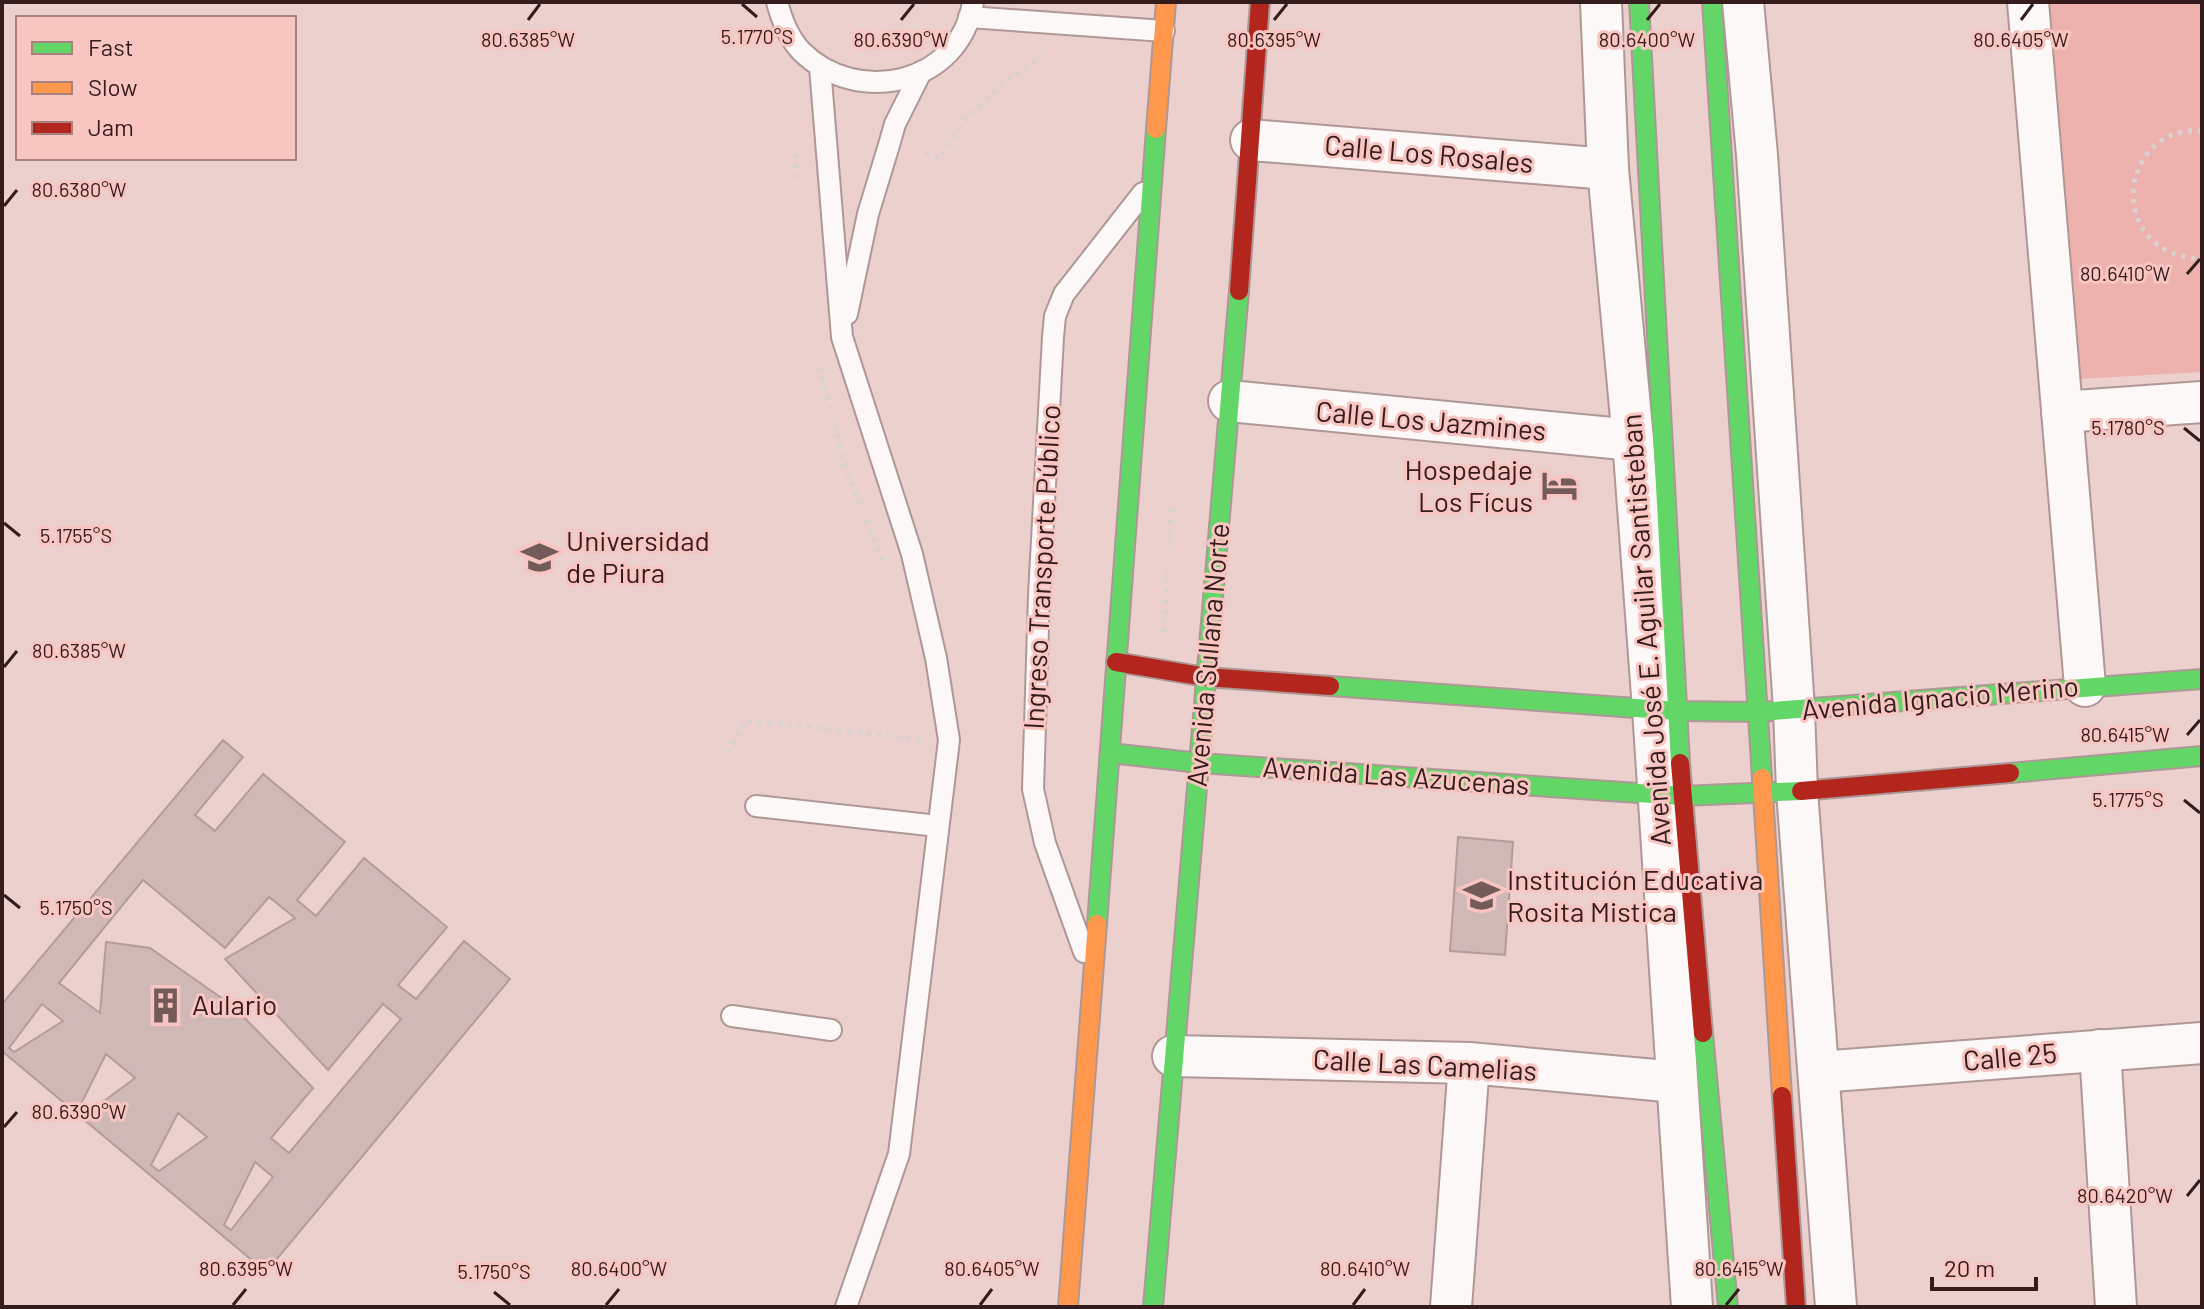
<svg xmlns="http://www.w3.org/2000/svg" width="2204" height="1309" viewBox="0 0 2204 1309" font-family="Barlow,sans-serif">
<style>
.green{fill:#edb2ae}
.building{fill:#cfb8b6;stroke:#b39d9b;stroke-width:2;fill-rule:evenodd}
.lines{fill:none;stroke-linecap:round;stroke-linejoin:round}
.lane-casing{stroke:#ae9896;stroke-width:24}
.street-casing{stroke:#ae9896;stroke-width:44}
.fast-casing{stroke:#ae9896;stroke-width:22}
.slow-casing{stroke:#ae9896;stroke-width:22}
.jam-casing{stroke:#ae9896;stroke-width:22}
.path{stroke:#dad2d1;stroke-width:5;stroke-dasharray:4 6;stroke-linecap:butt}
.lane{stroke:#fcf8f8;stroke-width:20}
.street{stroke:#fcf8f8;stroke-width:40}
.fast{stroke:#63d668;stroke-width:18}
.slow{stroke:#ff974d;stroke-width:18}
.jam{stroke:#b3261e;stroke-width:18}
.ticks{fill:none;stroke:#331c1b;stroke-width:3}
.labels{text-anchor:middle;stroke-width:6;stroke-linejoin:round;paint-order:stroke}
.street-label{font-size:28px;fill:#331c1b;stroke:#f8c5c1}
.poi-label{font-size:28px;fill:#331c1b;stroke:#f8c5c1;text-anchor:start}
.ticks-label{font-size:20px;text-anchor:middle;fill:#331c1b;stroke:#f8c5c1;stroke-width:6;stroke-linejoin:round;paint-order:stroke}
</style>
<rect width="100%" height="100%" fill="#ebd0ce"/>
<polygon class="green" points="2048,2 2202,2 2202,372 2077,379"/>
<g class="building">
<path d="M223,740L243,757L195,815L215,831L263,774L345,842L297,900L316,916L364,858L447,927L398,985L416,999L464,941L510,979L266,1272L2,1051V1004ZM143,880L225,948L269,897L295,918L225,959L328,1070L383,1004L401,1019L289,1153L271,1138L313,1088L233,1006L150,948L106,942L100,1013L59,983ZM42,1004L63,1021L14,1052L9,1048ZM106,1054L135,1078L88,1113L80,1106ZM178,1113L207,1137L159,1171L151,1165ZM255,1162L273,1177L231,1230L224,1225Z"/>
<polygon points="1458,837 1513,842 1505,955 1450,951"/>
</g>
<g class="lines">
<defs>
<g id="lane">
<path d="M777,2C782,20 788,37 801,51C857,107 960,85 973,2"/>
<polyline points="969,17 1164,31"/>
<polyline points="820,67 842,337 912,554 936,658 949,740 899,1154 846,1307"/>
<polyline points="847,314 868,214 889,145 895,124 921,72"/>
<polyline points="756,806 938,826"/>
<polyline points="1084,952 1045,843 1033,789 1039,595 1053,337 1055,316 1064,294 1143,193"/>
<polyline points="732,1016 831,1030"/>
</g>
<g id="street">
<polyline points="1601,2 1608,169 1633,440 1653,709 1692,1307"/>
<polyline points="1743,2 1757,155 1794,709 1797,791 1836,1307"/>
<polyline points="2028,2 2085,686"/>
<polyline points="1251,140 1608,169"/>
<polyline points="1229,401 1633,440"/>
<polyline points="2062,412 2202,402"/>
<polyline points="2100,1050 2116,1307"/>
<polyline points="1173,1056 1469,1063 1677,1082"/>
<polyline points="1819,1072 2202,1043"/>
<polyline points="1451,1307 1469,1063"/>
</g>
<g id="fast">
<polyline points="1639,2 1680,763"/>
<polyline points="1712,2 1762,778"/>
<polyline points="1330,686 1678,711 1759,712 2202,679"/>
<polyline points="1110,753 1200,763 1682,796 1801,791"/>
<polyline points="2010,773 2202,756"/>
<polyline points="1097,924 1156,129"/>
<polyline points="1703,1033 1728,1307"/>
<polyline points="1153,1307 1239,291"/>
</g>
<g id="slow">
<polyline points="1156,129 1166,2"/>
<polyline points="1762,778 1782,1096"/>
<polyline points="1068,1307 1097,924"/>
</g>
<g id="jam">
<polyline points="1239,291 1260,2"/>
<polyline points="1116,662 1206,677 1330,686"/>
<polyline points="1680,763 1703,1033"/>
<polyline points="1801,791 2010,773"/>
<polyline points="1782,1096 1796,1307"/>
</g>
</defs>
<use href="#lane" class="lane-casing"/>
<use href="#street" class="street-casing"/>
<use href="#fast" class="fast-casing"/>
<use href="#slow" class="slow-casing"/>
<use href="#jam" class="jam-casing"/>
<g class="path">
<path d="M2202,131C2119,124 2102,254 2202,259"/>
<polyline points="925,152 939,158 967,117 1006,81 1040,58 1041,47"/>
<polyline points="798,178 796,157 801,156"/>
<polyline points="819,367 846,469 884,566"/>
<polyline points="1164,633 1171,503"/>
<polyline points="728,753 745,720 919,739 918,736"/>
</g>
<use href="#lane" class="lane"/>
<use href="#street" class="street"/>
<use href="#fast" class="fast"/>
<use href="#slow" class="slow"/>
<use href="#jam" class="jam"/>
</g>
<path class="ticks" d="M742,4L757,17M528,20L540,4M901,20L914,4M1274,20L1287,4M1647,20L1660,4M2021,20L2033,4M4,206L17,190M2187,274L2200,259M2184,428L2200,441M4,523L20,536M4,667L17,651M2187,735L2200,720M2184,800L2200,813M4,895L20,908M4,1127L17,1112M2187,1196L2200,1180M494,1292L510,1305M233,1305L246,1289M606,1305L619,1289M980,1305L992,1289M1353,1305L1365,1289M1726,1305L1739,1289"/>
<defs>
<symbol id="hotel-bare" viewBox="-9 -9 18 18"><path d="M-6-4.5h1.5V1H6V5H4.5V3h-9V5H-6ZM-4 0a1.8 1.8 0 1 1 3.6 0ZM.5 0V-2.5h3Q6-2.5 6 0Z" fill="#735b5a" stroke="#f8c5c1" stroke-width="2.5" paint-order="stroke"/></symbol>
<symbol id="university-bare" viewBox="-9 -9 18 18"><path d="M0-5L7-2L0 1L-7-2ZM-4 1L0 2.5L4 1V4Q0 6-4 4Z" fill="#735b5a" stroke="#f8c5c1" stroke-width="2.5" paint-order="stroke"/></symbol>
<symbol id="school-bare" viewBox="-9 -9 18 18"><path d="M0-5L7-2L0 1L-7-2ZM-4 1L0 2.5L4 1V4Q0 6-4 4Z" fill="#735b5a" stroke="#f8c5c1" stroke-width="2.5" paint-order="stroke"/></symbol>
<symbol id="building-bare" viewBox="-9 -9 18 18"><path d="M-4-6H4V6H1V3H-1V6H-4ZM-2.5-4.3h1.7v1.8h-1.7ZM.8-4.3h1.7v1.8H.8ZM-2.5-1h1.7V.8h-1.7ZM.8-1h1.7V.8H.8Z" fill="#735b5a" stroke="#f8c5c1" stroke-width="2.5" paint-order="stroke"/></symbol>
</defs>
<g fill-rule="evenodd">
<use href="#hotel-bare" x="1534" y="460" width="51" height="51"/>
<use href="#university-bare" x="514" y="532" width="51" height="51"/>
<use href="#school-bare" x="1456" y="870" width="51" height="51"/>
<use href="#building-bare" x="140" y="980" width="51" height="51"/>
</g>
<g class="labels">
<g class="street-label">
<text transform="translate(1429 154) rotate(5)" y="10">Calle Los Rosales</text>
<text transform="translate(1431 421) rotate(5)" y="10">Calle Los Jazmines</text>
<text transform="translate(1042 567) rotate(-87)" y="10">Ingreso Transporte Público</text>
<text transform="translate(1646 630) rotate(-94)" y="10">Avenida José E. Aguilar Santisteban</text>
<text transform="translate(1208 655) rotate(-85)" y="10">Avenida Sullana Norte</text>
<text transform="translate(1940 698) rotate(-5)" y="10">Avenida Ignacio Merino</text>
<text transform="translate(1396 776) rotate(4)" y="10">Avenida Las Azucenas</text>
<text transform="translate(2010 1057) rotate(-5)" y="10">Calle 25</text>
<text transform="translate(1425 1065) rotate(3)" y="10">Calle Las Camelias</text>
</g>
<g class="poi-label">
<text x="1533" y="480" text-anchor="end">Hospedaje<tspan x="1533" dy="32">Los Fícus</tspan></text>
<text x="566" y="551">Universidad<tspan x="566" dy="32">de Piura</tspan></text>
<text x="1507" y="890">Institución Educativa<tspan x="1507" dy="32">Rosita Mistica</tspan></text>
<text x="192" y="1015">Aulario</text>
</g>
</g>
<g class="ticks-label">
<text x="757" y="44">5.1770°S</text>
<text x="528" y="47">80.6385°W</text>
<text x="901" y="47">80.6390°W</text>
<text x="1274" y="47">80.6395°W</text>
<text x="1647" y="47">80.6400°W</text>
<text x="2021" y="47">80.6405°W</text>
<text x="79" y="197">80.6380°W</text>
<text x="2125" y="281">80.6410°W</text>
<text x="2128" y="435">5.1780°S</text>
<text x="76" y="543">5.1755°S</text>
<text x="79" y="658">80.6385°W</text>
<text x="2125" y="742">80.6415°W</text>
<text x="2128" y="807">5.1775°S</text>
<text x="76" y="915">5.1750°S</text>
<text x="79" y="1119">80.6390°W</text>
<text x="2125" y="1203">80.6420°W</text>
<text x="246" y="1276">80.6395°W</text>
<text x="619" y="1276">80.6400°W</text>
<text x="992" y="1276">80.6405°W</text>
<text x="1365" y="1276">80.6410°W</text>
<text x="1739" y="1276">80.6415°W</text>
<text x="494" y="1279">5.1750°S</text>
</g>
<rect width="2204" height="1309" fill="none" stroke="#331c1b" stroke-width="8"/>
<rect x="16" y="16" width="280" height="144" fill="#f8c5c1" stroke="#a9817f" stroke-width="2"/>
<rect x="32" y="42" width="40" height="12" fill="#63d668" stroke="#a9817f" stroke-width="2"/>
<text x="88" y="56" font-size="24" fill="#331c1b">Fast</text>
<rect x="32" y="82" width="40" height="12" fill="#ff974d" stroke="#a9817f" stroke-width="2"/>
<text x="88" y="96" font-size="24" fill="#331c1b">Slow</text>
<rect x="32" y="122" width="40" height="12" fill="#b3261e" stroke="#a9817f" stroke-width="2"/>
<text x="88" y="136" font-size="24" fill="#331c1b">Jam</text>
<path d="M1932 1277v12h104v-12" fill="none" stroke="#331c1b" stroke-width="4"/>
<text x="1944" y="1277" font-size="24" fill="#331c1b" stroke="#f8c5c1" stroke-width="6" paint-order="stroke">20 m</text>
</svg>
